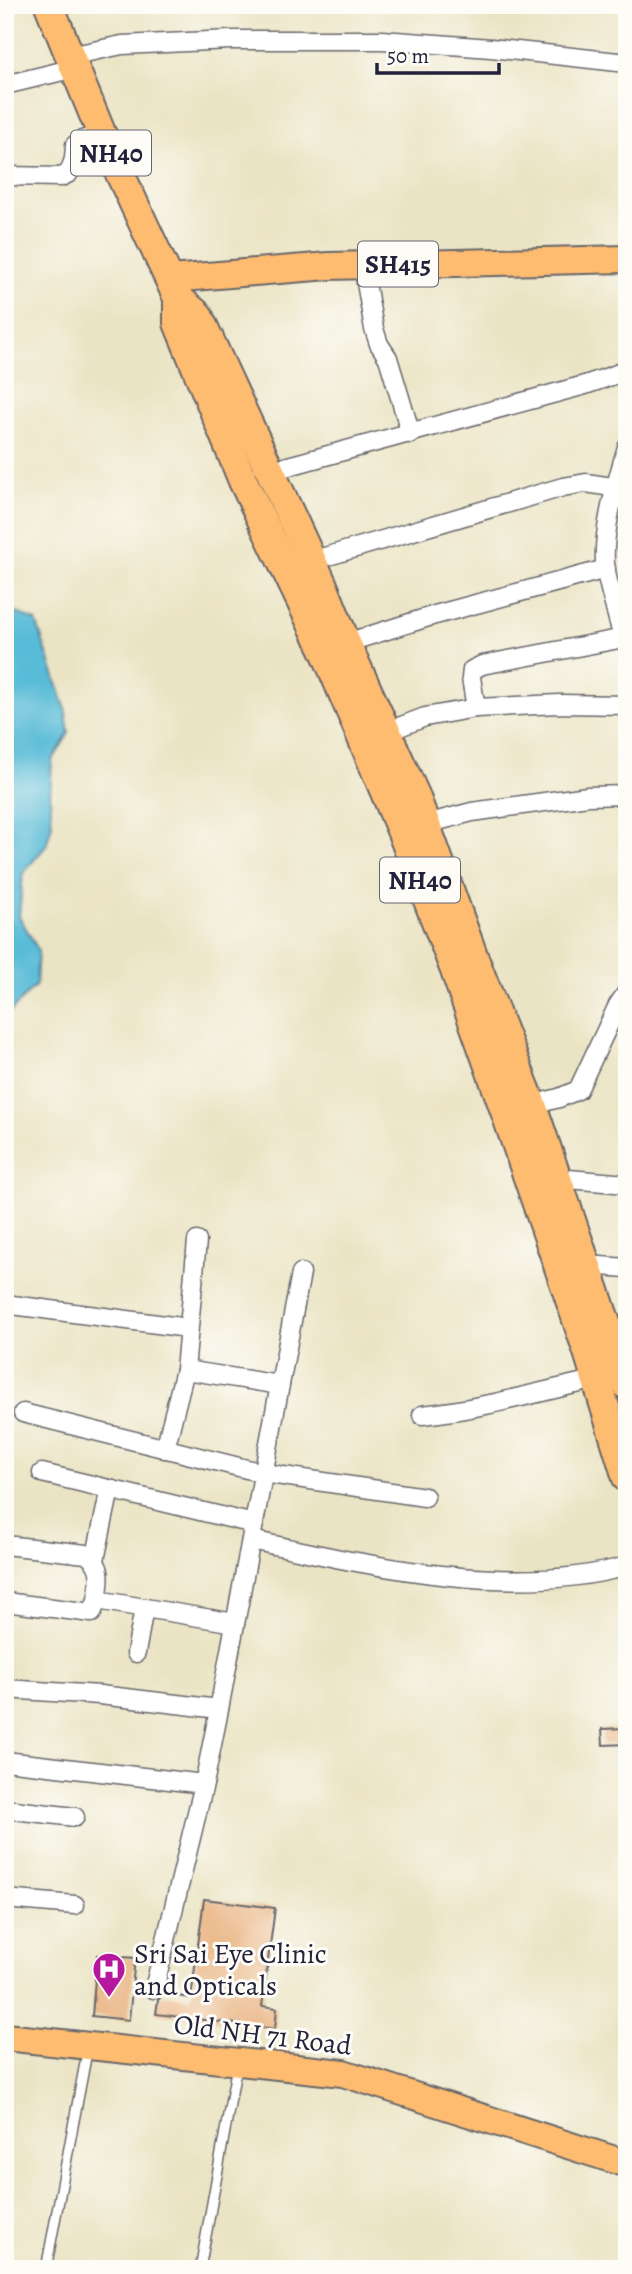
<svg xmlns="http://www.w3.org/2000/svg" width="632" height="2274" viewBox="0 0 632 2274" font-family="Alegreya,serif">
<style>
.water{fill:#58bbd7;stroke:#3d6e89;stroke-width:2}
.building{fill:#e9b280}
.lines{fill:none;stroke-linecap:round;stroke-linejoin:round}
.service-casing{stroke:#68666b;stroke-width:12}
.minor-casing{stroke:#68666b;stroke-width:21}
.primary-casing{stroke:#68666b;stroke-width:30}
.trunk-casing{stroke:#68666b;stroke-width:32}
.service{stroke:#fff;stroke-width:9}
.minor{stroke:#fff;stroke-width:18}
.primary{stroke:#febc70;stroke-width:26}
.trunk{stroke:#febc70;stroke-width:28}
.labels{text-anchor:middle;stroke-width:6;stroke-linejoin:round;paint-order:stroke}
.shield{fill:#fdfcf7;stroke:#646373;stroke-width:2}
.shield-label{font-size:26px;font-weight:bold;fill:#22223b}
.poi-label{font-size:28px;fill:#22223b;stroke:#fdfcf7;text-anchor:start}
.street-label{font-size:28px;fill:#22223b;stroke:#fdfcf7}
</style>
<rect width="100%" height="100%" fill="#fdfcf7"/>
<filter id="ink" filterUnits="userSpaceOnUse"><feTurbulence type="fractalNoise" baseFrequency=".0143" numOctaves="2"/><feDisplacementMap in="SourceGraphic" scale="14" xChannelSelector="R" yChannelSelector="G"/><feConvolveMatrix kernelMatrix="1 2 1 2 8 2 1 2 1" color-interpolation-filters="sRGB"/></filter>
<filter id="wash" filterUnits="userSpaceOnUse"><feTurbulence type="fractalNoise" baseFrequency=".00686" numOctaves="4" result="noise"/><feDisplacementMap in="SourceGraphic" scale="28" xChannelSelector="R" yChannelSelector="G"/><feGaussianBlur stdDeviation="1.57" result="paint"/><feColorMatrix in="noise" values="0 0 0 0 0 0 0 0 0 0 0 0 0 0 0 0 0 1.4 0 .05"/><feComposite in="paint" operator="in"/></filter>
<g filter="url(#wash)">
<rect width="100%" height="100%" fill="#ebe4c4"/>
<polygon class="water" points="5,602 14,612 36,621 65,707 69,733 52,761 50,799 52,824 46,846 23,873 19,916 38,950 36,985 11,1011 5,1008"/>
<g id="blocks">
<g class="building">
<polygon points="627,1728 627,1744 603,1745 602,1729"/>
<polygon points="204,1899 275,1908 262,2006 277,2008 275,2029 156,2014 158,2000 164,1994 191,1998"/>
<polygon points="97,1955 135,1958 129,2020 92,2016"/>
</g>
</g>
</g>
<g filter="url(#ink)">
<use href="#blocks" fill-opacity="0" stroke="#68666b" stroke-width="2"/>
<g class="lines">
<defs>
<g id="service">
<polyline points="46,2269 88,2047"/>
<polyline points="200,2269 237,2065"/>
</g>
<g id="minor">
<polyline points="70,56 122,45 231,40 382,40 491,48 627,63"/>
<polyline points="5,85 75,68"/>
<polyline points="5,176 61,177 69,173 74,159 75,145 82,140 102,135"/>
<polyline points="363,265 374,329 379,344 388,358 411,434"/>
<polyline points="270,471 585,385 617,374 627,367"/>
<polyline points="311,561 563,487 586,483 625,489"/>
<polyline points="346,643 435,615 606,569"/>
<path d="M476,708L471,678L472,670L482,665L619,639L621,631C616,611 610,592 606,572C600,536 617,481 627,447"/>
<polyline points="386,732 425,717 476,708 559,704 627,705"/>
<polyline points="426,824 472,812 588,796 627,795"/>
<polyline points="532,1105 559,1098 578,1090 618,1005 627,992"/>
<polyline points="557,1178 627,1184"/>
<polyline points="587,1265 627,1268"/>
<polyline points="5,1304 188,1328"/>
<polyline points="185,1370 280,1385"/>
<polyline points="23,1413 263,1473 425,1497"/>
<path d="M422,1415C481,1409 539,1392 597,1379"/>
<polyline points="165,1449 185,1370 197,1241"/>
<polyline points="42,1473 254,1524"/>
<path d="M251,1540C367,1565 510,1599 627,1566"/>
<path d="M5,1545L86,1554C104,1565 100,1581 97,1600"/>
<polyline points="95,1560 110,1489"/>
<polyline points="5,1602 92,1613 97,1600 235,1623"/>
<polyline points="136,1653 144,1608"/>
<polyline points="5,1689 100,1695 219,1709"/>
<polyline points="5,1761 204,1784"/>
<polyline points="5,1809 75,1817"/>
<polyline points="5,1899 75,1905"/>
<polyline points="154,1989 204,1784 217,1720 301,1273"/>
</g>
<g id="primary">
<polyline points="170,279 329,266 627,259"/>
<polyline points="5,2037 343,2073 627,2164"/>
</g>
<g id="trunk">
<polyline points="49,5 102,135 178,298 178,323 243,481 325,651 401,830 454,968 505,1111 588,1352 627,1478"/>
<polyline points="178,298 198,315 322,583 346,643 415,795 475,961 532,1105 627,1385"/>
</g>
</defs>
<use href="#service" class="service-casing"/>
<use href="#minor" class="minor-casing"/>
<use href="#primary" class="primary-casing"/>
<use href="#trunk" class="trunk-casing"/>
<use href="#service" class="service"/>
<use href="#minor" class="minor"/>
<use href="#primary" class="primary"/>
<use href="#trunk" class="trunk"/>
</g>
</g>
<defs>
<symbol id="hospital-pin" viewBox="-11 -11 22 30"><path d="M0 17L-7.5 6A9.5 9.5 0 1 1 7.5 6Z" fill="#b5179e" stroke="#fdfcf7"/><path d="M-5-5h3v3.5h4V-5h3V5h-3V1.5h-4V5h-3Z" fill="#fff"/></symbol>
</defs>
<g fill-rule="evenodd">
<use href="#hospital-pin" x="90" y="1950" width="38" height="52"/>
</g>
<g class="labels">
<g class="shield">
<rect x="71" y="130.5" width="80" height="45" rx="5"/>
<rect x="358" y="241.5" width="80" height="45" rx="5"/>
<rect x="380" y="857.5" width="80" height="45" rx="5"/>
</g>
<g class="shield-label">
<text x="111" y="162">NH40</text>
<text x="398" y="273">SH415</text>
<text x="420" y="889">NH40</text>
</g>
<g class="poi-label">
<text x="134" y="1963">Sri Sai Eye Clinic<tspan x="134" dy="32">and Opticals</tspan></text>
</g>
<g class="street-label">
<text transform="translate(263 2034) rotate(7)" y="10">Old NH 71 Road</text>
</g>
</g>
<rect width="632" height="2274" fill="none" stroke="#fdfcf7" stroke-width="28"/>
<path d="M377 63v10h122v-10" fill="none" stroke="#22223b" stroke-width="3.5"/>
<text x="387" y="63" font-size="21" fill="#22223b" stroke="#fdfcf7" stroke-width="5" paint-order="stroke">50 m</text>
</svg>
